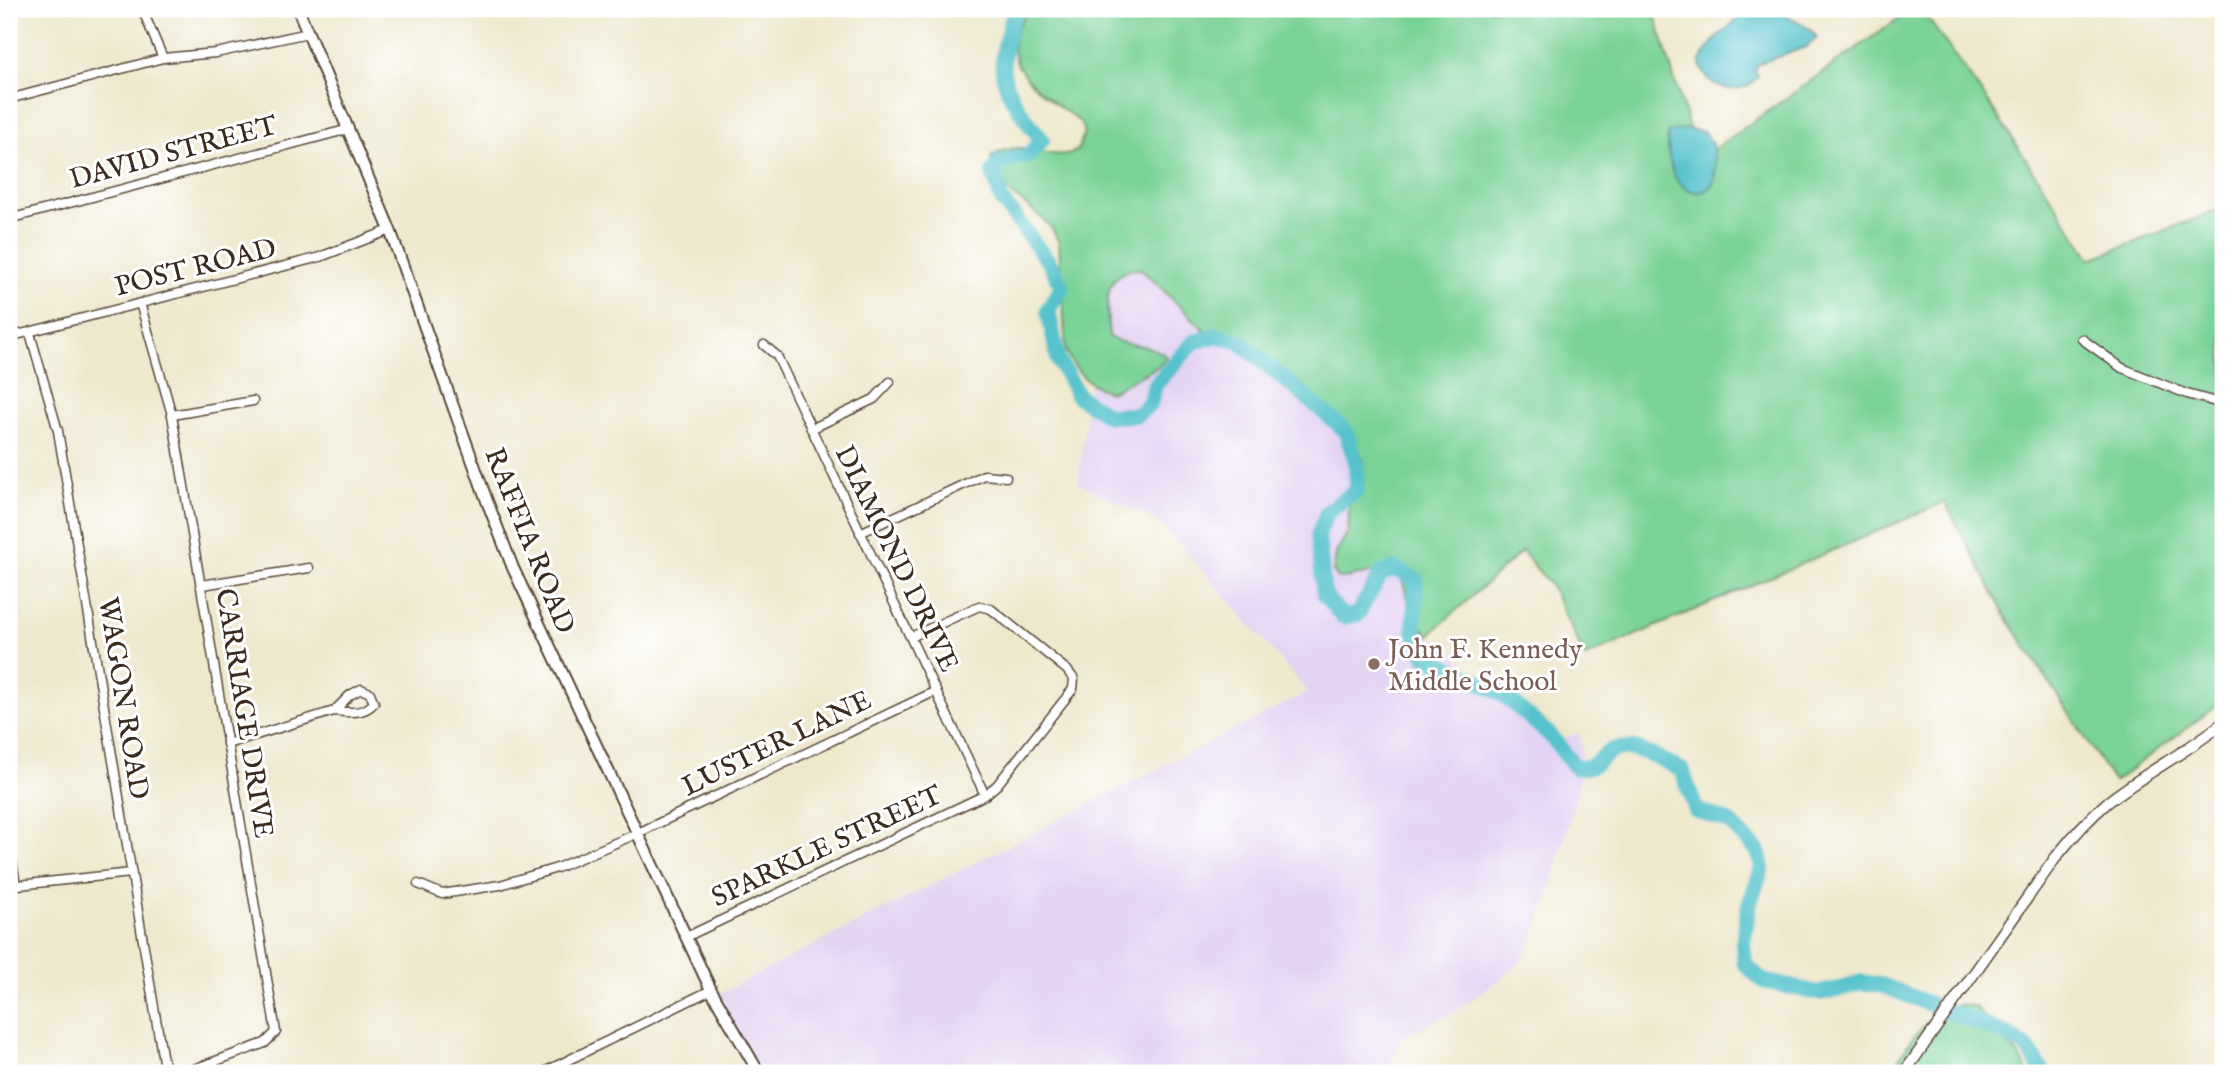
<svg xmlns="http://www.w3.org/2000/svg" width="2232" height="1082" viewBox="0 0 2232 1082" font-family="'IM FELL English',serif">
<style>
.built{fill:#e4d3f2}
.green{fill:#79d297;stroke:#5a7e5a;stroke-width:2}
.water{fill:#55c2cc;stroke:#487675;stroke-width:2}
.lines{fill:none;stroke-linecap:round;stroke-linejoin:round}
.river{stroke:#55c2cc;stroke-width:16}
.minor-casing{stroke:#564638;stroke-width:11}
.tertiary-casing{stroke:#564638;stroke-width:13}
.secondary-casing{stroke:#564638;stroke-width:14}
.minor{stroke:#fff;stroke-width:8}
.tertiary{stroke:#fff;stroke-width:10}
.secondary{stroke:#fff;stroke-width:10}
.education-dot{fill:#8d6e63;stroke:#fff;stroke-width:2.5}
.labels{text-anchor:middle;stroke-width:6;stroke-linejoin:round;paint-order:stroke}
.street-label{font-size:28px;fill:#3b2a1e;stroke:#fff}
.education-label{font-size:28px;fill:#785e54;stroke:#fff;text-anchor:start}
</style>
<rect width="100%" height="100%" fill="#fff"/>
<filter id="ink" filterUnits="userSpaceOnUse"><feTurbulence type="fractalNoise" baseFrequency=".0143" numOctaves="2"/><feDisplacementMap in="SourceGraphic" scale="14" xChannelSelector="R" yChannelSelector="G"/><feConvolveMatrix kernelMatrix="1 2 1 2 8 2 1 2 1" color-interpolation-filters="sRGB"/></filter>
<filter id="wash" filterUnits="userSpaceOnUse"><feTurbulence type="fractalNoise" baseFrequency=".00686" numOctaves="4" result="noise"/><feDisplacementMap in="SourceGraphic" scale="28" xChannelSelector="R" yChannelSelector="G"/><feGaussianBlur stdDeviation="1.57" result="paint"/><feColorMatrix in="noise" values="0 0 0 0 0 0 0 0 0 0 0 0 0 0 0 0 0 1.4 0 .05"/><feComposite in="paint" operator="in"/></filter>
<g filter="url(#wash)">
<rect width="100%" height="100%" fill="#eee8cd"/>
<polygon class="built" points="1127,269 1141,269 1212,336 1256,358 1262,365 1289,378 1322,404 1357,448 1364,461 1361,475 1350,487 1348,532 1337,551 1333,572 1339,579 1390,569 1401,575 1408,603 1419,625 1435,640 1455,653 1473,674 1522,707 1529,716 1550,735 1559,739 1580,733 1583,768 1576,797 1546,906 1530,946 1515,969 1456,1011 1402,1037 1386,1073 762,1073 713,997 1308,692 1160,522 1078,483 1090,383 1097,389 1156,348 1117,342 1109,338 1107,298 1117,276"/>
<g class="green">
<path d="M1030,9H1653L1699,160L1912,9H1921L1989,103L2091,259L2223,208V701L2114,782L2005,615L1945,502L1585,657L1551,586L1522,551L1429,635C1412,618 1407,598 1401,575L1390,569L1339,579L1333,572L1337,551L1348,532L1350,487L1361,475L1364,461L1357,447L1322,404L1289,378L1262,365L1256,358L1211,336L1141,269C1100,268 1107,309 1109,337C1129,349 1147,340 1167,357L1159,366L1110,392C1090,387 1074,370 1066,351L1059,244C1057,239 1055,233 1052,229C1033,203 992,193 991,157C1026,133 1046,166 1078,150L1084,132L1080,122C1043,93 984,62 1030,9Z"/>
<path d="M1961,1004L1975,1007L2019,1056L2029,1073H1889C1914,1037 1918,1021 1961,1004Z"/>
</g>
<g class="water">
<path d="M1750,9C1755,9 1762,8 1767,9C1780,11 1812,27 1817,38L1806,47L1758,64L1755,70L1758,76C1741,101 1702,87 1700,61C1713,37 1730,26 1750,9Z"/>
<path d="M1684,129L1704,132C1717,144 1716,168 1713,184C1700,200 1679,189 1673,172C1670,164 1666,140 1668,132Z"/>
</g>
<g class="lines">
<path class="river" d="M1020,9L1015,11C1009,30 1001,52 1003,72C1005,95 1028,122 1042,140L1028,156L999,162L993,173L1001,199L1051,265L1062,287L1048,310L1058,359L1078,396L1109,416L1136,415L1150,404L1155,385L1194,342L1217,335L1241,343L1345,430L1356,462L1357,490L1327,512L1318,536L1324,595L1343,617L1358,614L1381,574L1396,569L1416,580L1414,630L1425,656L1501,693L1550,735L1576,768C1597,768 1594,762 1609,752C1631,739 1662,761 1682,770L1696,810L1729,822L1758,851L1762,868L1749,905L1743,943L1745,964L1763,981L1818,993L1841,989L1861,982L1884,986L2006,1034L2027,1048L2044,1073"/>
</g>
</g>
<g filter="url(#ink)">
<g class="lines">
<defs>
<g id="minor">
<polyline points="142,9 163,58"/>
<polyline points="9,99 163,58 216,53 308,33"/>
<polyline points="9,219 349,129"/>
<polyline points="140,303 172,415 276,1032 265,1043 183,1073"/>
<polyline points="30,333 58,431 165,1073"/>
<polyline points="9,337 320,257 390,230"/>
<polyline points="2082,339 2122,368 2187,394 2223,404"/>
<polyline points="764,345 777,356 985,795"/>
<polyline points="172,415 253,401"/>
<polyline points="811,429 874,399 890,382"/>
<polyline points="860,533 984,475 1006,477"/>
<polyline points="202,585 309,568"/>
<path d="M227,744L334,711C349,712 363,715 374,703L370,693L361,689L350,695L334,711"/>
<polyline points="9,841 16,885"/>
<polyline points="418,884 442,894 500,885 557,868 636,834 936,691"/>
<polyline points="9,886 131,873"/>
<polyline points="686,937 985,795 997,785 1073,689 1074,679 1067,670 991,609 979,606 911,637"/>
<polyline points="542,1073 711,990"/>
</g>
<path id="tertiary" d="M1904,1073L2056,857C2072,837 2089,818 2108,802C2145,773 2187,752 2223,723"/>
<polyline id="secondary" points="298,9 390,230 487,501 513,568 711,990 759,1073"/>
</defs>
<use href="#minor" class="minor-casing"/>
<use href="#tertiary" class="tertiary-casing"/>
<use href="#secondary" class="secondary-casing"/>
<use href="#minor" class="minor"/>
<use href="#tertiary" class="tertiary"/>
<use href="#secondary" class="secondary"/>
</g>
</g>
<circle class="education-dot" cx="1374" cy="664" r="7"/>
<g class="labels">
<g class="street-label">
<text transform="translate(173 151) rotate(-15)" y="10">DAVID STREET</text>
<text transform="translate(195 266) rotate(-14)" y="10">POST ROAD</text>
<text transform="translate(531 540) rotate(68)" y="10">RAFFIA ROAD</text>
<text transform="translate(898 558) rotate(64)" y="10">DIAMOND DRIVE</text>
<text transform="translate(125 698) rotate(81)" y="10">WAGON ROAD</text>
<text transform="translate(246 713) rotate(81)" y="10">CARRIAGE DRIVE</text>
<text transform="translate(776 742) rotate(-26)" y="10">LUSTER LANE</text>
<text transform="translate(826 845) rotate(-25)" y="10">SPARKLE STREET</text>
</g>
<g class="education-label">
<text x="1388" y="658">John F. Kennedy<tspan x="1388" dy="32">Middle School</tspan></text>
</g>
</g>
<rect width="2232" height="1082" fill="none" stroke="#fff" stroke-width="35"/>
</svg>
